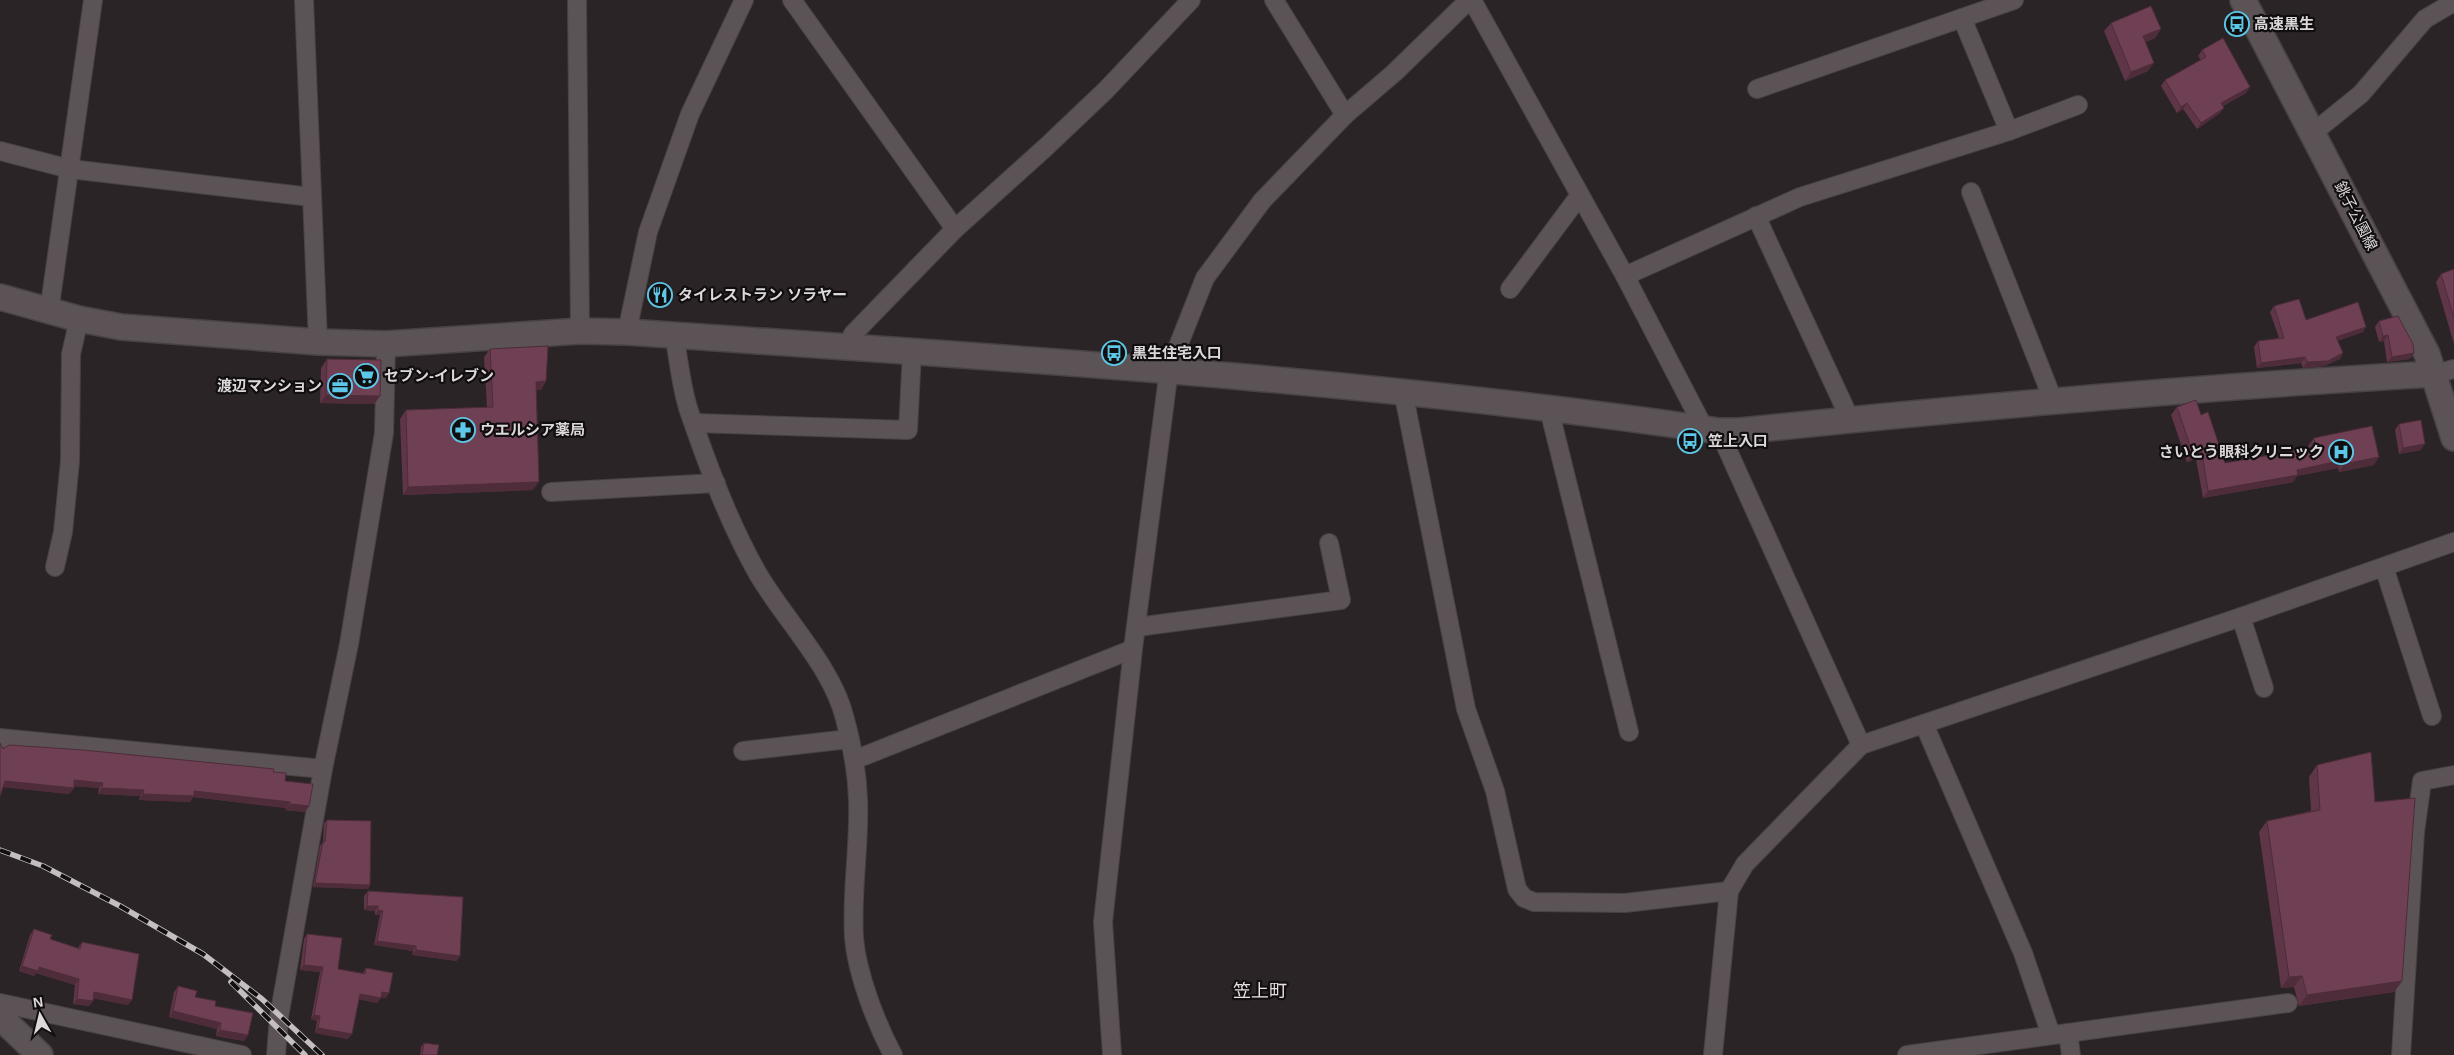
<svg xmlns="http://www.w3.org/2000/svg" width="2454" height="1055" viewBox="0 0 2454 1055" font-family="Arial,'Noto Sans JP',sans-serif">
<style>
.lines{fill:none;stroke-linecap:round;stroke-linejoin:round}
.street-casing{stroke:#484245;stroke-width:20}
.secondary-casing{stroke:#484245;stroke-width:28}
.street{stroke:#5b5356;stroke-width:18}
.secondary{stroke:#5b5356;stroke-width:25}
.rail-casing{stroke:#c4bec0;stroke-width:5.5}
.rail{stroke:#110e0f;stroke-width:4;stroke-dasharray:11;stroke-linecap:butt}
.wall{fill:#5f3647}
.shaded-wall{fill:#4e2c3a}
.building{fill:#6f3f53;stroke:#4e2c3a}
.labels{text-anchor:middle;stroke-width:4.5;stroke-linejoin:round;paint-order:stroke}
.poi-label{font-size:15px;font-weight:bold;fill:#ddd8da;stroke:#110e0f;text-anchor:start}
.street-label{font-size:15px;fill:#ddd8da;stroke:#110e0f}
.quarter-label{font-size:18px;fill:#e8dee1;stroke:#110e0f}
</style>
<rect width="100%" height="100%" fill="#2b2427"/>
<g class="lines">
<defs>
<g id="street">
<polyline points="304,0 318,342"/>
<polyline points="577,0 580,331"/>
<polyline points="792,0 955,229"/>
<polyline points="1274,0 1345,115"/>
<polyline points="1472,0 1625,276 1704,428"/>
<polyline points="1962,18 2009,131"/>
<polyline points="1757,89 2014,0"/>
<polyline points="2314,132 2361,94 2425,19 2454,2"/>
<polyline points="0,151 70,169 311,197"/>
<polyline points="1971,192 2053,400"/>
<polyline points="1756,216 1850,419"/>
<polyline points="1625,276 1800,197 2009,131 2078,105"/>
<polyline points="1510,289 1580,195"/>
<polyline points="49,312 93,0"/>
<polyline points="627,332 648,232 690,114 744,0"/>
<path d="M674,335C679,360 681,387 689,411C708,466 729,523 758,574C785,620 833,668 845,719C852,745 857,772 858,799C860,845 851,892 854,938C857,974 876,1023 893,1055"/>
<polyline points="846,348 853,334 955,229 1046,147 1106,90 1191,0"/>
<polyline points="2434,374 2454,369"/>
<polyline points="1403,391 1466,709 1495,791 1517,889 1524,898 1534,902 1625,903 1729,891"/>
<polyline points="1549,409 1629,732"/>
<polyline points="695,423 908,430 912,352"/>
<polyline points="1719,431 1861,745"/>
<polyline points="551,492 716,483"/>
<polyline points="55,567 63,532 70,461 71,354 79,319"/>
<polyline points="2384,567 2432,716"/>
<polyline points="2241,617 2264,688"/>
<polyline points="1137,627 1341,600 1329,543"/>
<polyline points="1924,724 2023,953 2051,1035"/>
<polyline points="0,738 323,769"/>
<polyline points="743,751 849,739"/>
<polyline points="854,760 1133,649"/>
<polyline points="0,1003 242,1055"/>
<polyline points="2068,1033 2071,1055"/>
<polyline points="276,1055 279,1017 323,769 349,644 384,433 386,344"/>
<polyline points="1112,1055 1103,922 1133,649 1169,369 1205,278 1262,201 1345,115 1394,73 1469,0"/>
<polyline points="1713,1055 1729,891 1745,864 1861,745 2241,617 2454,542"/>
<polyline points="1907,1055 2288,1003"/>
<polyline points="2401,1055 2415,832 2422,781 2454,775"/>
</g>
<g id="secondary">
<polyline points="2243,0 2427,354 2454,438"/>
<path d="M0,297L79,319L121,327L318,342L386,344L580,331L627,332C991,357 1357,378 1719,431H1740C1971,407 2202,387 2434,374"/>
<polyline points="0,1017 40,1055"/>
</g>
</defs>
<use href="#street" class="street-casing"/>
<use href="#secondary" class="secondary-casing"/>
<use href="#street" class="street"/>
<use href="#secondary" class="secondary"/>
<defs>
<g id="rail">
<polyline points="0,850 43,866 120,906 203,954 262,999 322,1055"/>
<polyline points="231,982 305,1055"/>
</g>
</defs>
<use href="#rail" class="rail-casing"/>
<use href="#rail" class="rail"/>
</g>
<g class="wall">
<polygon points="2111,23 2161,29 2155,38 2146,42 2148,71 2125,81 2104,31"/>
<polygon points="2202,50 2246,93 2223,106 2220,113 2197,129 2183,109 2177,113 2161,86 2165,80 2201,60 2198,56"/>
<polygon points="2454,269 2454,344 2436,282 2441,274"/>
<polygon points="2274,306 2306,320 2363,332 2337,341 2340,359 2324,366 2303,368 2301,363 2257,368 2254,347 2258,341 2279,338 2270,312"/>
<polygon points="2379,321 2414,353 2410,359 2387,362 2384,341 2379,342 2375,327"/>
<polygon points="490,349 546,381 541,390 536,390 533,490 403,495 400,419 406,410 487,408 484,357"/>
<polygon points="327,359 380,396 374,404 320,403 321,368"/>
<polygon points="2177,407 2201,415 2225,463 2309,448 2308,446 2314,438 2374,465 2339,472 2338,468 2297,476 2293,482 2203,498 2196,459 2187,462 2171,415"/>
<polygon points="2399,424 2421,450 2399,454 2395,430"/>
<polygon points="3,749 273,772 285,781 309,806 305,812 285,810 286,808 193,797 190,802 139,800 140,796 98,794 99,788 74,786 69,794 3,787"/>
<polygon points="2317,765 2375,802 2402,981 2394,992 2299,1006 2294,987 2281,988 2259,832 2267,821 2311,811 2309,777"/>
<polygon points="327,820 370,885 368,889 313,887 320,846 323,842 324,823"/>
<polygon points="368,891 457,961 412,955 413,951 374,945 380,915 375,915 375,911 364,910 364,896"/>
<polygon points="34,929 50,939 78,948 82,942 128,1005 93,998 93,1001 89,1006 73,1004 75,985 36,973 34,976 19,971 30,935"/>
<polygon points="307,934 338,969 363,973 366,968 386,998 381,997 377,1003 359,999 348,1039 315,1033 317,1021 311,1019 320,972 300,970 304,939"/>
<polygon points="178,986 195,997 215,1006 248,1035 244,1041 216,1036 217,1029 169,1017 174,992"/>
<polygon points="424,1043 437,1055 420,1055 421,1047"/>
</g>
<g class="shaded-wall">
<polygon points="2161,29 2155,38 2137,45 2143,36"/>
<polygon points="2154,63 2148,71 2125,81 2131,72"/>
<polygon points="2250,87 2246,93 2217,109 2221,103"/>
<polygon points="2187,103 2183,109 2177,113 2181,107"/>
<polygon points="2224,108 2220,113 2197,129 2201,123"/>
<polygon points="2366,327 2363,332 2332,343 2336,337"/>
<polygon points="2388,335 2384,341 2379,342 2383,336"/>
<polygon points="2343,353 2340,359 2324,366 2303,368 2307,362"/>
<polygon points="2414,353 2410,359 2387,362 2392,357"/>
<polygon points="2305,357 2301,363 2257,368 2261,363"/>
<polygon points="546,381 541,390 530,390 536,382"/>
<polygon points="326,395 380,396 374,404 320,403"/>
<polygon points="2425,444 2421,450 2399,454 2403,448"/>
<polygon points="2202,452 2196,459 2187,462 2193,454"/>
<polygon points="2379,457 2374,465 2339,472 2344,464"/>
<polygon points="2343,460 2338,468 2297,476 2293,482 2203,498 2208,491 2297,470"/>
<polygon points="539,482 533,490 403,495 408,487"/>
<polygon points="74,780 103,783 99,788 70,786"/>
<polygon points="5,781 74,788 69,794 1,787"/>
<polygon points="102,788 144,790 140,796 98,794"/>
<polygon points="194,791 290,802 286,808 193,797 190,802 139,800 143,794"/>
<polygon points="290,804 309,806 305,812 285,810"/>
<polygon points="315,883 370,885 368,889 313,887"/>
<polygon points="367,906 378,906 375,911 364,910"/>
<polygon points="378,910 383,911 380,915 375,915"/>
<polygon points="377,941 416,946 413,951 374,945"/>
<polygon points="416,950 460,956 457,961 412,955"/>
<polygon points="304,965 323,967 320,972 300,970"/>
<polygon points="22,966 39,967 79,979 75,985 36,973 34,976 19,971"/>
<polygon points="2302,976 2294,987 2281,988 2289,977"/>
<polygon points="2402,981 2394,992 2299,1006 2307,995"/>
<polygon points="94,992 132,1000 128,1005 90,998"/>
<polygon points="382,992 389,993 386,998 378,997"/>
<polygon points="360,994 381,998 377,1003 356,999"/>
<polygon points="77,999 93,1001 89,1006 73,1004"/>
<polygon points="173,1011 221,1023 217,1029 169,1017"/>
<polygon points="314,1015 320,1016 317,1021 311,1019"/>
<polygon points="318,1028 352,1034 348,1039 315,1033"/>
<polygon points="220,1030 248,1035 244,1041 216,1036"/>
</g>
<g class="building">
<polygon points="2151,6 2161,29 2143,36 2154,63 2131,72 2111,23"/>
<polygon points="2223,38 2250,87 2221,103 2224,108 2201,123 2187,103 2181,107 2165,80 2206,57 2202,50"/>
<polygon points="2454,269 2454,318 2441,274"/>
<polygon points="2299,299 2306,320 2358,302 2366,327 2336,337 2343,353 2328,361 2307,362 2305,357 2261,363 2258,341 2284,338 2274,306"/>
<polygon points="2398,316 2413,344 2414,353 2392,357 2388,335 2383,336 2379,321"/>
<polygon points="548,346 546,381 536,382 539,482 408,487 406,410 493,407 490,349"/>
<polygon points="327,359 381,360 380,396 326,395"/>
<polygon points="2196,400 2201,415 2208,412 2225,463 2316,447 2314,438 2372,426 2379,457 2344,464 2343,460 2297,470 2298,475 2208,491 2202,452 2193,454 2177,407"/>
<polygon points="2421,420 2425,444 2403,448 2399,424"/>
<polygon points="0,743 3,749 9,745 83,750 274,769 273,772 286,773 285,781 313,784 309,806 290,804 290,802 194,791 194,796 143,794 144,790 102,788 103,783 74,780 74,788 5,781 0,796"/>
<polygon points="2371,752 2375,802 2415,798 2402,981 2307,995 2302,976 2289,977 2267,821 2320,810 2317,765"/>
<polygon points="327,820 371,821 370,885 315,883 323,842 325,842"/>
<polygon points="368,891 463,897 460,956 416,950 416,946 377,941 383,911 378,910 378,906 367,906"/>
<polygon points="34,929 52,935 50,939 80,949 82,942 139,954 132,1000 94,992 93,1001 77,999 79,979 39,967 38,971 22,966"/>
<polygon points="307,934 342,938 338,969 365,974 366,968 393,973 389,993 382,992 381,998 360,994 352,1034 318,1028 320,1016 314,1015 323,967 304,965"/>
<polygon points="178,986 197,991 195,997 216,1001 215,1006 253,1013 248,1035 220,1030 221,1023 173,1011"/>
<polygon points="424,1043 439,1045 437,1055 422,1055"/>
</g>
<defs>
<symbol id="bus-ring" viewBox="-11 -11 22 22"><circle r="9.5" fill="#110e0f" stroke="#5dc7e8" stroke-width="1.5"/><path d="M-5-6H5V4H4V6H2V4H-2V6H-4V4H-5ZM-3.5-4V0h7V-4ZM-3.5 1.2v1.5H-2V1.2ZM2 1.2v1.5H3.5V1.2Z" fill="#5dc7e8"/></symbol>
<symbol id="restaurant-ring" viewBox="-11 -11 22 22"><circle r="9.5" fill="#110e0f" stroke="#5dc7e8" stroke-width="1.5"/><path d="M-5-6h1v4h1v-4h1v4h1v-4h1v5L-1.5 .5V6h-2V.5L-5-1ZM5-6V6H3V1.5H1.5Q1.5-4 5-6Z" fill="#5dc7e8"/></symbol>
<symbol id="supermarket-ring" viewBox="-11 -11 22 22"><circle r="9.5" fill="#110e0f" stroke="#5dc7e8" stroke-width="1.5"/><path d="M-6-5.5h2.5l.6 2H6L4.5 2H-2.5L-4.4-4H-6ZM-1.5 3.2a1.3 1.3 0 1 0 .1 0ZM3 3.2a1.3 1.3 0 1 0 .1 0Z" fill="#5dc7e8"/></symbol>
<symbol id="office-ring" viewBox="-11 -11 22 22"><circle r="9.5" fill="#110e0f" stroke="#5dc7e8" stroke-width="1.5"/><path d="M-6-3h4V-5.5h4V-3h4V5H-6ZM-1-4.5V-3h2v-1.5ZM-6 0V1H6V0Z" fill="#5dc7e8"/></symbol>
<symbol id="pharmacy-ring" viewBox="-11 -11 22 22"><circle r="9.5" fill="#110e0f" stroke="#5dc7e8" stroke-width="1.5"/><path d="M-2-6h4v4h4v4h-4v4h-4v-4h-4v-4h4Z" fill="#5dc7e8"/></symbol>
<symbol id="hospital-ring" viewBox="-11 -11 22 22"><circle r="9.5" fill="#110e0f" stroke="#5dc7e8" stroke-width="1.5"/><path d="M-5-5h3v3.5h4V-5h3V5h-3V1.5h-4V5h-3Z" fill="#5dc7e8"/></symbol>
</defs>
<g fill-rule="evenodd">
<use href="#bus-ring" x="2223" y="10" width="28" height="28"/>
<use href="#restaurant-ring" x="646" y="281" width="28" height="28"/>
<use href="#bus-ring" x="1100" y="339" width="28" height="28"/>
<use href="#supermarket-ring" x="352" y="362" width="28" height="28"/>
<use href="#office-ring" x="326" y="372" width="28" height="28"/>
<use href="#pharmacy-ring" x="449" y="416" width="28" height="28"/>
<use href="#bus-ring" x="1676" y="427" width="28" height="28"/>
<use href="#hospital-ring" x="2327" y="438" width="28" height="28"/>
</g>
<g class="labels">
<g class="poi-label">
<text x="2254" y="29">高速黒生</text>
<text x="678" y="300">タイレストラン ソラヤー</text>
<text x="1132" y="358">黒生住宅入口</text>
<text x="384" y="381">セブン-イレブン</text>
<text x="322" y="391" text-anchor="end">渡辺マンション</text>
<text x="480" y="435">ウエルシア薬局</text>
<text x="1708" y="446">笠上入口</text>
<text x="2324" y="457" text-anchor="end">さいとう眼科クリニック</text>
</g>
<g class="street-label">
<text transform="translate(2356 216) rotate(63)" y="5">銚子公園線</text>
</g>
<g class="quarter-label">
<text x="1260" y="997">笠上町</text>
</g>
</g>
<g transform="translate(40 1015) rotate(352)" stroke="#110e0f" stroke-width="4" paint-order="stroke">
<path d="M0-4L9 19L0 12L-9 19Z" fill="#ddd8da"/>
<text y="-8" font-size="14" font-weight="bold" text-anchor="middle" fill="#ddd8da">N</text>
</g>
</svg>
